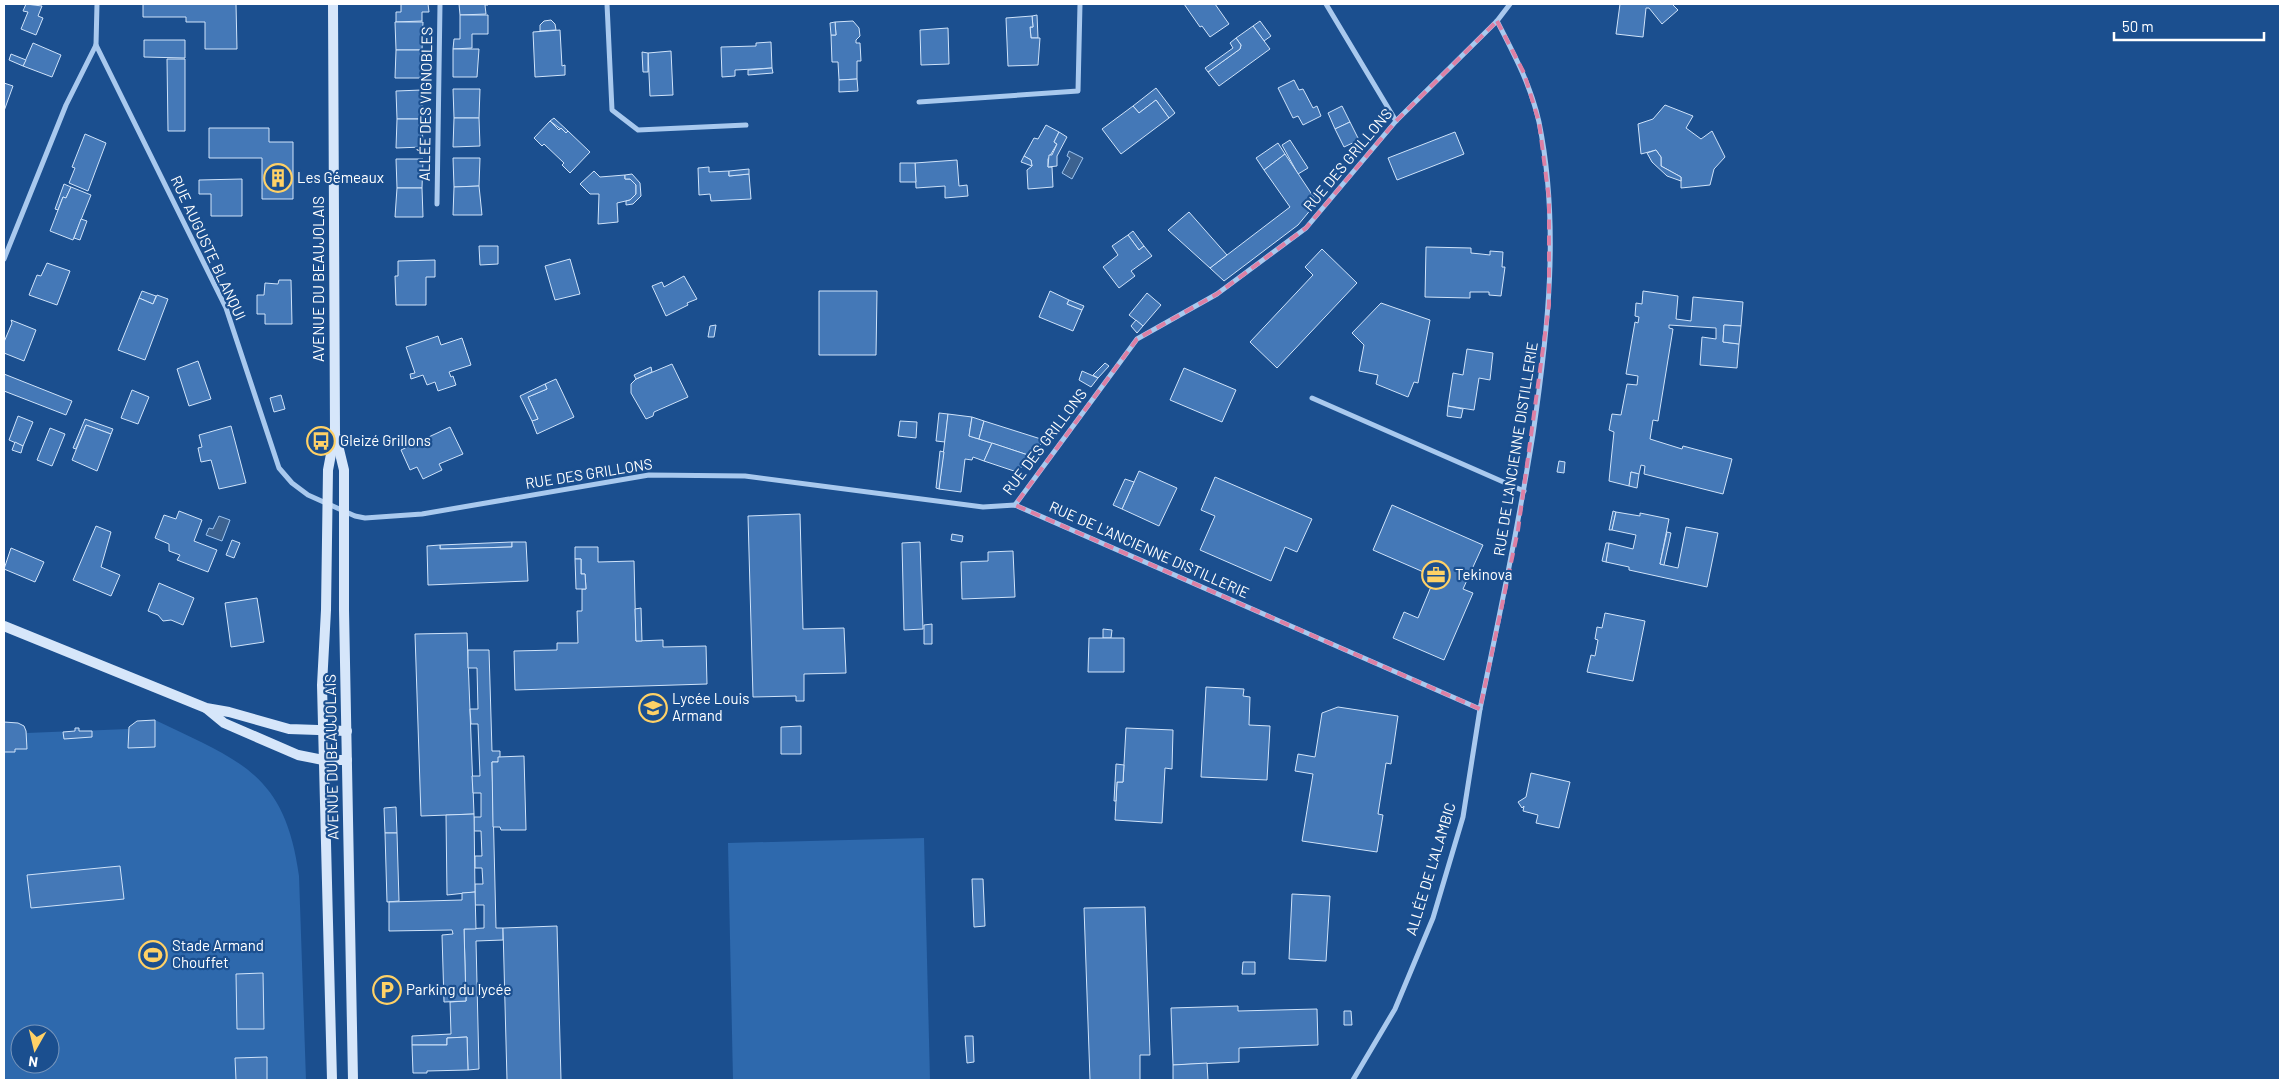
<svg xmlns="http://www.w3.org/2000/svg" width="2284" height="1084" viewBox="0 0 2284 1084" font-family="Barlow,sans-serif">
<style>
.green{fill:#2e69ad;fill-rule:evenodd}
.water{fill:#3c6290;stroke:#9cc4f0}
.building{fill:#4478b7;stroke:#cfe3fa}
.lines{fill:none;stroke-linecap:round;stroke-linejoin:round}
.street{stroke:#a9c9ee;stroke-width:5}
.secondary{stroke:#d6e6fa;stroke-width:10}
.marked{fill:none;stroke:#dd80a5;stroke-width:4;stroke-dasharray:10 6;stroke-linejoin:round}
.labels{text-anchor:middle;stroke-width:4.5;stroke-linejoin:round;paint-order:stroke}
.street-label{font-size:15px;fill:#fff;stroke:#1b4f8f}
.poi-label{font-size:15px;fill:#fff;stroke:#1b4f8f;text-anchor:start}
</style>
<rect width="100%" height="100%" fill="#1b4f8f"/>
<g class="green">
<path d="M155,720C239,761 285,772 299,876L306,1080H4V722L21,724L27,733L75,731V728H79V731L128,729L137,721ZM20,1034H50V1064H20Z"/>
<polygon points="924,838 930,1080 733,1080 728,843"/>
</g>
<g class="water">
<polygon points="1069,151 1083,158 1072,179 1062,173 1070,158 1067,156"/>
<polygon points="219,516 230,520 222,541 206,535 209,528 213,529"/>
</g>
<g class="building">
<polygon points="26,4 42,6 38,16 43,18 36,35 21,29 28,12 23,11"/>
<polygon points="143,4 236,4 237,49 205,49 205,22 186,22 186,17 143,17"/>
<polygon points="401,4 428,4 429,12 422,12 422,21 396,22 396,12 401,12"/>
<polygon points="459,4 488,4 488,5 485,5 486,14 460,15"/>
<polygon points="1184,4 1215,4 1229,24 1210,37 1202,26 1200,27"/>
<polygon points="1620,4 1672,4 1678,10 1662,24 1649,8 1646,8 1643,37 1616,34"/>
<polygon points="460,15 488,15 488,34 472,34 472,48 453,49 454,39 460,39"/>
<polygon points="1037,15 1038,38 1031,38 1030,27 1033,27 1032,16"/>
<polygon points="1032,16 1033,27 1030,27 1031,38 1040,38 1038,65 1008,66 1006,18"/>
<polygon points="551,20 555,24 556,30 540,31 540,25 544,21"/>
<polygon points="853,21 859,28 860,36 856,40 856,43 860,43 861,61 857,61 857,79 839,80 838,62 832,62 831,35 836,35 835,22"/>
<polygon points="1260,21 1271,36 1264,41 1253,26"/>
<polygon points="395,22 423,22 422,50 396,50"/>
<polygon points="835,22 836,35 831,35 830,23"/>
<polygon points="1253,26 1270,49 1219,86 1208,72 1240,49 1241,45 1236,38"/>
<polygon points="948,28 949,64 921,65 920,30"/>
<polygon points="560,30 562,66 565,65 565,75 535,77 533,32"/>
<polygon points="1236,38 1241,45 1240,49 1208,72 1205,68 1233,48 1230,43"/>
<polygon points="144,40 185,40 185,58 144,57"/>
<polygon points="771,42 772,68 735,70 735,76 722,77 721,47 756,46 756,43"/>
<polygon points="33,43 61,55 52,77 23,66"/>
<polygon points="453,49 479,49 477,77 453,77"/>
<polygon points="396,50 422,50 423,78 395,78"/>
<polygon points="671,51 673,95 650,96 648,53"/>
<polygon points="642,52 648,53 648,72 643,72"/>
<polygon points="11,54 26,60 23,66 9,60"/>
<polygon points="167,59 185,59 185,131 168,131"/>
<polygon points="772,68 773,73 748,75 748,70"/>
<polygon points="857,79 858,91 839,92 839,80"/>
<polygon points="1294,80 1299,90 1303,89 1313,108 1317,106 1321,116 1303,125 1298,116 1293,118 1278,88"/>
<polygon points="4,83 13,86 4,111"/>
<polygon points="1156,88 1175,113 1169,118 1156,100 1139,113 1133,106"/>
<polygon points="453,89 480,89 479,118 454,118"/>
<polygon points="422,90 422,119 397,119 396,91"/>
<polygon points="1156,100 1169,118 1121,154 1102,129 1133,106 1139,113"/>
<polygon points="1665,105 1693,116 1686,128 1701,139 1712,131 1725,157 1714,169 1710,185 1681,188 1681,177 1661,166 1661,157 1656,150 1641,154 1638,124 1653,119"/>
<polygon points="1342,106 1350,122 1335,129 1328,113"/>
<polygon points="454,118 479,118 480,146 453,147"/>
<polygon points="554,118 568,131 566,133 550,121"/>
<polygon points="397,119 422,119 423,147 396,148"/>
<polygon points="550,121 559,130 561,128 566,133 568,131 590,152 570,173 562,165 564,163 544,144 542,146 534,138"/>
<polygon points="1350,122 1359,140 1344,147 1335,129"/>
<polygon points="1046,125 1059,132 1054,142 1057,144 1048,159 1048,167 1052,167 1053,187 1028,189 1027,170 1032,166 1031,160 1024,156 1034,138 1038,139"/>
<polygon points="209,128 269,128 269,142 293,142 293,199 262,199 262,158 209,158"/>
<polygon points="1059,132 1067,137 1057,156 1057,166 1048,167 1049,155 1052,155 1057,144 1054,142"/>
<polygon points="1455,132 1464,154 1397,180 1388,158"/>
<polygon points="85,134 106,143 88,191 69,183 75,168 72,167"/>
<polygon points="1290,140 1308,168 1298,174 1282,145"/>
<polygon points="1278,143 1285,154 1264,170 1256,158"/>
<polygon points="1656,150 1661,157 1661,166 1681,177 1681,181 1667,176 1652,162 1647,153"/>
<polygon points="1285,154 1317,202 1298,225 1224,281 1210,268 1290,207 1264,170"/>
<polygon points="1024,156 1031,160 1032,166 1021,162"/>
<polygon points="453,158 480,158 479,186 454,187"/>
<polygon points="396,159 423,159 422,188 397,188"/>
<polygon points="957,160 959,186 967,185 968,196 945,198 945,186 916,188 915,163"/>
<polygon points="900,163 915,163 916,182 900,182"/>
<polygon points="709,167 709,172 729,171 729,176 749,174 751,199 711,201 710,194 699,195 698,168"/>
<polygon points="749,169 749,174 729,176 729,171"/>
<polygon points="594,171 600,177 625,175 625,179 630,179 636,185 636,194 630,200 617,203 618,222 598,224 599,194 590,194 580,184"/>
<polygon points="632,174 640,183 641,196 633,204 626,205 626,201 630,200 636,194 636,185 630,179 625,179 625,175"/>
<polygon points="242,179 242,216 211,216 211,194 199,194 199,180"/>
<polygon points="64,184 71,187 66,198 63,197 58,210 55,209"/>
<polygon points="479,186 482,215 453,215 454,187"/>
<polygon points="71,187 91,195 73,240 50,231 63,197 66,198"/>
<polygon points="397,188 422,188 423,217 395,217"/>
<polygon points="1189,212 1227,255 1210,268 1168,230"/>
<polygon points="81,219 87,221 80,240 74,238"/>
<polygon points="1133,231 1144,246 1139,250 1128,235"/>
<polygon points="1128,235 1139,250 1144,246 1152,256 1131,271 1135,276 1119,288 1103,267 1118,255 1112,246"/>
<polygon points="479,246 498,246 498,264 480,265"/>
<polygon points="1426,247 1471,248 1471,253 1481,254 1490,255 1490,251 1503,252 1502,267 1505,267 1501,296 1489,295 1489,292 1470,292 1470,298 1425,297"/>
<polygon points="1322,249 1357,283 1277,368 1250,342 1313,275 1305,267"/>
<polygon points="570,259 580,294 555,300 545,266"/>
<polygon points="435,260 435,277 426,277 426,305 396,305 395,276 398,276 398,261"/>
<polygon points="47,263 70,271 57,305 29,295 37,275 41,276"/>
<polygon points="684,276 697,299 687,303 688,305 666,316 652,286 662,282 664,287"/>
<polygon points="279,280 291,280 292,324 265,324 265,314 257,314 257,295 264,295 265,283 278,284"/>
<polygon points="142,291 156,296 153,304 139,298"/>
<polygon points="819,291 877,291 876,355 819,355"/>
<polygon points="1050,291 1069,300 1067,304 1082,310 1073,331 1039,317"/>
<polygon points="1643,291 1678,296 1676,319 1691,321 1693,297 1743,302 1741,326 1724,325 1723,342 1739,344 1737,368 1700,365 1702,337 1716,339 1716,328 1669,325 1669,328 1673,329 1658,421 1653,420 1650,439 1682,449 1683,446 1732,459 1723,494 1644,474 1645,466 1641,465 1639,474 1631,472 1629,486 1609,481 1614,432 1609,430 1612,414 1621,415 1627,384 1637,385 1638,376 1626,374 1635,322 1638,323 1639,317 1635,316 1636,303 1642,304"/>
<polygon points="1147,293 1161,305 1143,326 1129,315"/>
<polygon points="157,295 168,299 145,360 118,350 139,298 153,304"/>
<polygon points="1069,300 1084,306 1082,310 1067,304"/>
<polygon points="1381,303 1430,320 1418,383 1414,382 1408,397 1376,384 1378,375 1359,371 1364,345 1352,333"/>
<polygon points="11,320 36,330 24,361 4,353 4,342 12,323"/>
<polygon points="1136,320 1143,326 1137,333 1131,326"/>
<polygon points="716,325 714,337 708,337 710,326"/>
<polygon points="1724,325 1741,326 1739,344 1723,342"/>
<polygon points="438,336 441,345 462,338 471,365 449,372 451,377 453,376 456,385 438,391 435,382 427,385 423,375 411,379 410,374 415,373 406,347"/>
<polygon points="1467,349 1493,353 1490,380 1479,378 1474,410 1448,406 1453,373 1463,375"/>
<polygon points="198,361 211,399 189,406 177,369"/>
<polygon points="1105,363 1109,366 1098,378 1093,375"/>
<polygon points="672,364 688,397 654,412 653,416 646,419 631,393 631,384 636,379"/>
<polygon points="651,367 652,372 636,379 634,375"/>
<polygon points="1184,368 1236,390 1222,422 1170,400"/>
<polygon points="1082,371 1098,378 1091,387 1079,380"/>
<polygon points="4,374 72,401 66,415 4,391"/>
<polygon points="556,379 574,417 537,434 532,421 538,419 528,397 547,389 545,384"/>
<polygon points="545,384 547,389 528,397 538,419 532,421 520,396"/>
<polygon points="132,390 149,397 138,424 121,418"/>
<polygon points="281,395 285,409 274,412 270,398"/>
<polygon points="1448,406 1463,409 1461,418 1447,416"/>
<polygon points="939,413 948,414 945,442 936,441"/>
<polygon points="948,414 972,417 969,436 992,443 984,461 973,457 972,460 965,459 961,492 939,489"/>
<polygon points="18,416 33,422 23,446 9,440"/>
<polygon points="972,417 984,421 979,439 969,436"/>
<polygon points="85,419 113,429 111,434 86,425 76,449 73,448"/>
<polygon points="900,421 917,422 916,438 898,436"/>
<polygon points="984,421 1044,440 1031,456 979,439"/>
<polygon points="86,425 111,434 97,471 72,460"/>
<polygon points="231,426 246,483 219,489 211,460 201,462 198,448 202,447 199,435"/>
<polygon points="450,427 463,454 439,464 442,470 423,479 417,467 410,470 401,450"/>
<polygon points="50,428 65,434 52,466 37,460"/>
<polygon points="15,442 23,446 21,453 12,450"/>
<polygon points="992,443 1031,456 1017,472 984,461"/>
<polygon points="940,451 944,452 939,489 936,488"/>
<polygon points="1559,461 1565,462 1564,473 1557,472"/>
<polygon points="1139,471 1177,488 1159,526 1122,509"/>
<polygon points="1631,472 1639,474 1637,488 1629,486"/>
<polygon points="1215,477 1312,519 1297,552 1285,547 1271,581 1200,550 1215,516 1201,510"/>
<polygon points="1125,479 1134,482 1122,509 1113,505"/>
<polygon points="1392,505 1483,545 1463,589 1473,593 1444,660 1393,638 1404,612 1418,618 1435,577 1373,550"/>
<polygon points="179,511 202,520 194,541 217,550 208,572 177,560 180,555 169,551 169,544 155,538 164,515 176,519"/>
<polygon points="1613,511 1616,512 1612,530 1609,530"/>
<polygon points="1616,512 1640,516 1640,513 1669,519 1660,564 1678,568 1686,527 1718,533 1707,587 1629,570 1629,567 1606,562 1609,543 1633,549 1636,535 1612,530"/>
<polygon points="800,514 803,629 844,628 846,673 804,674 804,701 796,701 796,696 753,697 748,516"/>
<polygon points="96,526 111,532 101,567 120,575 111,596 73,580"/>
<polygon points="1667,532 1671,533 1664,565 1660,564"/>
<polygon points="952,534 963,536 962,542 951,540"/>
<polygon points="232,540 240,543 234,558 226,555"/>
<polygon points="512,542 512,547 440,549 440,545"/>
<polygon points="512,542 526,542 528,581 428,585 427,546 440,545 440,549 512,547"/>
<polygon points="920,542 923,629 904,630 902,543"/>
<polygon points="1606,543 1609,543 1606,562 1602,561"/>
<polygon points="575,547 598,547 598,562 634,561 636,641 663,640 663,647 706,646 707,684 515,690 514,651 557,650 557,643 578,643 577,611 582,611 582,589 586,589 585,574 581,574 581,559 575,559"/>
<polygon points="11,548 44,562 35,582 4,569"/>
<polygon points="1013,551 1015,597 962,599 961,562 988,561 988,552"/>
<polygon points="575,559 581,559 581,574 585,574 586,589 576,589"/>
<polygon points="159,583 194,598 183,625 171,620 163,621 158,615 148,611"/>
<polygon points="257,598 264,642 231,647 225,603"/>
<polygon points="641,608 642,641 636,641 635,609"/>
<polygon points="1605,613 1645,621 1633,681 1587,672 1591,655 1595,656 1598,640 1595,639 1597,627 1602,628"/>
<polygon points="932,624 932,644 924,644 924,625"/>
<polygon points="1103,629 1112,630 1111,638 1103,638"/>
<polygon points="467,633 474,814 421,816 415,634"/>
<polygon points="1089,638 1124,638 1124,672 1088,672"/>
<polygon points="468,650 489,650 492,751 500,751 500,756 498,762 492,762 496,928 503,928 503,940 476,941 479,1069 468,1070 467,1037 447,1038 447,1045 412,1045 412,1036 451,1034 450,1002 466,1001 464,929 484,928 484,905 475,905 475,884 483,884 482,868 475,868 475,856 482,856 481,831 474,831 474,817 481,817 481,793 473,793 472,776 480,776 478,724 471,724 470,709 478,709 477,668 468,668"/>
<polygon points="1206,687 1244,689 1243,696 1250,697 1249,725 1270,726 1267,780 1201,777"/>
<polygon points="1338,707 1398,716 1391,764 1386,763 1378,814 1383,815 1377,852 1302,841 1313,774 1295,771 1298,754 1315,757 1322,713"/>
<polygon points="155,720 155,747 128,748 129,727 137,721"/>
<polygon points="4,722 18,723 24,726 26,731 27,749 15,749 15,752 4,752"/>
<polygon points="801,726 801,754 781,754 781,727"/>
<polygon points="75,728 79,728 79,731 92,731 92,737 64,739 63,732 75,731"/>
<polygon points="1126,728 1173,730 1172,769 1165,768 1162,823 1115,820 1117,782 1123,782"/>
<polygon points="524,756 526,830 501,830 500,827 493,827 492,762 498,762 498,757"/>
<polygon points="1116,764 1124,765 1123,782 1117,782 1116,801 1114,801"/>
<polygon points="1531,773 1570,782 1559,828 1536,823 1538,815 1523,811 1524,806 1522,808 1518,802 1526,797"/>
<polygon points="396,807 397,833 385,833 384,808"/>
<polygon points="474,814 475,892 447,895 446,815"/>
<polygon points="385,833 397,833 399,901 387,902"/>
<polygon points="120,866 124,899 31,908 27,875"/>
<polygon points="972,879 983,879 985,926 974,927"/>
<polygon points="475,892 476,929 464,929 466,1001 444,1002 442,935 453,934 452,930 389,931 389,902 462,900 462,893"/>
<polygon points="1292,894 1330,896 1326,961 1289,959"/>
<polygon points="1145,907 1150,1055 1140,1055 1140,1080 1090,1080 1084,908"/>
<polygon points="557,926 561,1080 507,1080 503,928"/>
<polygon points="1243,962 1255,962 1255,974 1242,974"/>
<polygon points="263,973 264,1029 237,1029 236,974"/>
<polygon points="1238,1006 1238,1011 1317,1009 1318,1045 1239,1048 1239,1062 1173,1065 1171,1008"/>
<polygon points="1344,1011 1351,1011 1352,1025 1344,1025"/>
<polygon points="965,1036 973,1036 974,1062 967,1063"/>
<polygon points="467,1037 468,1070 427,1071 427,1073 413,1073 412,1045 447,1045 447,1038"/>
<polygon points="267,1057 267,1080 236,1080 235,1058"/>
<polygon points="1207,1063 1208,1080 1173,1080 1173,1065"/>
</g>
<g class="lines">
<g class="street">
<polyline points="607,4 612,110 638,130 746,125"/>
<polyline points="1326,4 1396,121"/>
<path d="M96,45L226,308L279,468L292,483L308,495L355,516L365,518L422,514L649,475L745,476L983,507L1015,505L1480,709C1499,618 1518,527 1533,434C1548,332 1560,225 1539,122C1531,86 1514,54 1497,21"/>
<polyline points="919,102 1078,91 1080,4"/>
<polyline points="437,204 440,4"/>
<polyline points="4,259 66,105 96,45 97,4"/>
<polyline points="1312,398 1524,491"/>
<polyline points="1015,505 1137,339 1217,294 1306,228 1396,121 1497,21 1510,4"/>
<polyline points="1353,1080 1395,1009 1433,918 1463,817 1480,709"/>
</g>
<g class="secondary">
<polyline points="336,437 344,470 344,610 353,1080"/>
<polyline points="4,626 206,708 229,712 289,729 347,731"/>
<polyline points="207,709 224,723 298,755 323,760 347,760"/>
<polyline points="332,1080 322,685 326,610 328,470 335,433 333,4"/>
</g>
</g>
<path class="marked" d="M1497,21L1524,73L1539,122L1549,199V305L1518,530L1480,709L1015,505L1137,339L1217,294L1306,228L1396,121Z"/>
<defs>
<symbol id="building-ring" viewBox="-11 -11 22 22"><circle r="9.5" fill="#1b4f8f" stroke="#ffd166" stroke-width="1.5"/><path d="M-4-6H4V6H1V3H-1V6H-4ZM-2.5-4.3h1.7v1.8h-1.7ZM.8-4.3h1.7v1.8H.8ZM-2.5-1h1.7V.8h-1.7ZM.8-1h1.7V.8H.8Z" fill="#ffd166"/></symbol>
<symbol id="bus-ring" viewBox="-11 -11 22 22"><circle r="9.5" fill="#1b4f8f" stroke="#ffd166" stroke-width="1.5"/><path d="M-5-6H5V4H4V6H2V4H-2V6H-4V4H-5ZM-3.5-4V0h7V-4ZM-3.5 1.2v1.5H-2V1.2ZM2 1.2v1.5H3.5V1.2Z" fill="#ffd166"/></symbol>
<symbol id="office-ring" viewBox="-11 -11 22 22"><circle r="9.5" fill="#1b4f8f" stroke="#ffd166" stroke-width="1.5"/><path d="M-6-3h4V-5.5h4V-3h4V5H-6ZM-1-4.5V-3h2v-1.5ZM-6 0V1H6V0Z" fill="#ffd166"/></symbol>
<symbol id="school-ring" viewBox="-11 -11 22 22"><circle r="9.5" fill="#1b4f8f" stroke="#ffd166" stroke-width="1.5"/><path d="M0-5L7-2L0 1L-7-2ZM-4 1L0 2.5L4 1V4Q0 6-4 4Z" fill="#ffd166"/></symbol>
<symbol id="stadium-ring" viewBox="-11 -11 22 22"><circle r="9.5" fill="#1b4f8f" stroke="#ffd166" stroke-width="1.5"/><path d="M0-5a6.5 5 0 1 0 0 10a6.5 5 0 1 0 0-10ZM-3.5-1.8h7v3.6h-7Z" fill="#ffd166"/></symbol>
<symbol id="parking-ring" viewBox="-11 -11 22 22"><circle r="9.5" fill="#1b4f8f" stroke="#ffd166" stroke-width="1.5"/><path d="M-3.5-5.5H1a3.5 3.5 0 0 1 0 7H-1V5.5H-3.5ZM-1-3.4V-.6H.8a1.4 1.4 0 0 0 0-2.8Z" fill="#ffd166"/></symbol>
</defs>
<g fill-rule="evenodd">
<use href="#building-ring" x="262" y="162" width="32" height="32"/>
<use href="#bus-ring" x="305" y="425" width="32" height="32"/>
<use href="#office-ring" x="1420" y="559" width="32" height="32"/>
<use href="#school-ring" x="637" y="692" width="32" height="32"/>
<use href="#stadium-ring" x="137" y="939" width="32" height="32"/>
<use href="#parking-ring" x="371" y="974" width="32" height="32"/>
</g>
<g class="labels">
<g class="street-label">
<text transform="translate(426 104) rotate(-89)" y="5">ALLÉE DES VIGNOBLES</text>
<text transform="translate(1348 160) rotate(-50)" y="5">RUE DES GRILLONS</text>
<text transform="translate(208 248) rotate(65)" y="5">RUE AUGUSTE BLANQUI</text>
<text transform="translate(319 279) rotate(-90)" y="5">AVENUE DU BEAUJOLAIS</text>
<text transform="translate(1045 442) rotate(-53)" y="5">RUE DES GRILLONS</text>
<text transform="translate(1516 449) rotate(-81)" y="5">RUE DE L'ANCIENNE DISTILLERIE</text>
<text transform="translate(589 474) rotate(-9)" y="5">RUE DES GRILLONS</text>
<text transform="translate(1149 550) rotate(24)" y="5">RUE DE L'ANCIENNE DISTILLERIE</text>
<text transform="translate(332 757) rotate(-91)" y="5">AVENUE DU BEAUJOLAIS</text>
<text transform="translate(1431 869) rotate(-73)" y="5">ALLÉE DE L'ALAMBIC</text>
</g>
<g class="poi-label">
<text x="297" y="183">Les Gémeaux</text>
<text x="340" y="446">Gleizé Grillons</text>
<text x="1455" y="580">Tekinova</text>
<text x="672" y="704">Lycée Louis<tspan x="672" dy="17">Armand</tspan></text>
<text x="172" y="951">Stade Armand<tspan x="172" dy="17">Chouffet</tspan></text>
<text x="406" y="995">Parking du lycée</text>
</g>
</g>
<rect width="2284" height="1084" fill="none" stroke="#ffffff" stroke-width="10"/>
<g transform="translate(35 1049) rotate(188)"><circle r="24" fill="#1b4f8f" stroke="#7695bc"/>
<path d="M0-4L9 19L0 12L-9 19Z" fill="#ffd166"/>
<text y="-8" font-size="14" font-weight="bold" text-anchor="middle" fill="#ffffff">N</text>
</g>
<path d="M2114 32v8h150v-8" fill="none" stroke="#ffffff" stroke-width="2.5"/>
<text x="2122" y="32" font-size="15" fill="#ffffff" stroke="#1b4f8f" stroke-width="4" paint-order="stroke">50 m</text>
</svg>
